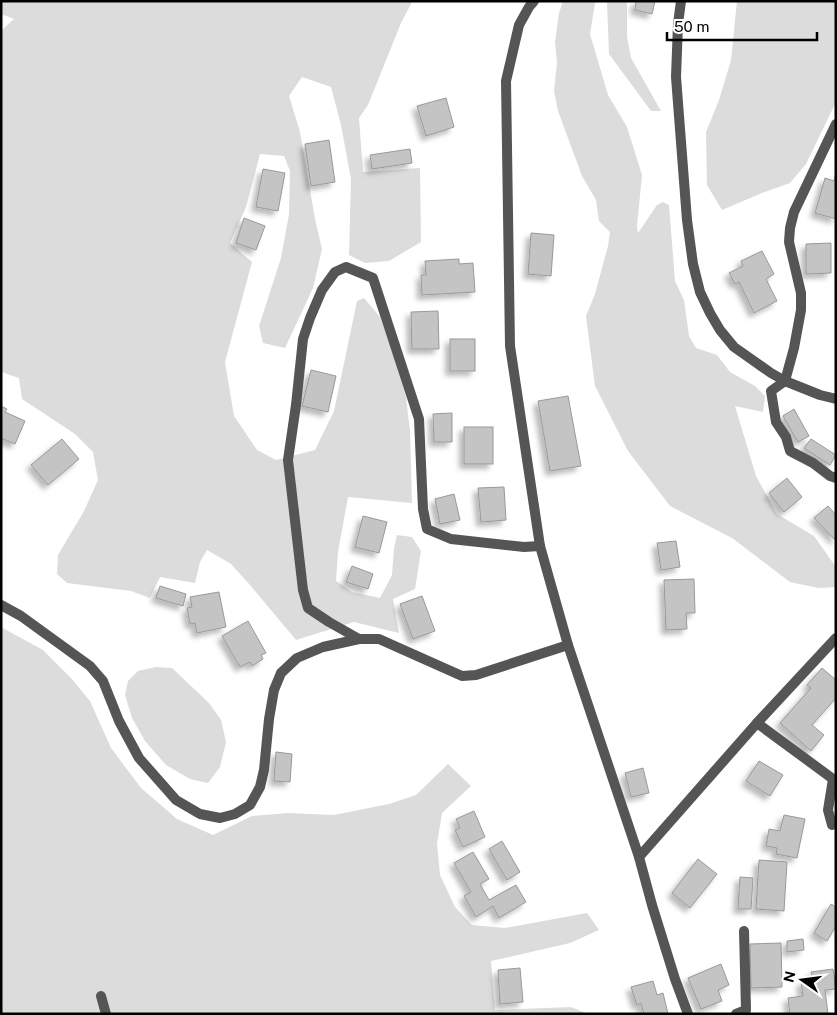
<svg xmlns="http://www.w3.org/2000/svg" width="837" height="1015" viewBox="0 0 837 1015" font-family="'Public Sans',sans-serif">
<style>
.green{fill:#dcdcdc}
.building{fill:#c4c4c4;stroke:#999;filter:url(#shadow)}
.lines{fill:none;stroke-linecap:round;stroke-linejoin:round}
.service{stroke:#555;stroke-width:10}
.minor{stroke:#555;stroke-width:10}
.tertiary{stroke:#555;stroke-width:10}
</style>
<defs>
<filter id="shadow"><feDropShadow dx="-4.5" dy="4.5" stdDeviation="2.5" flood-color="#0004"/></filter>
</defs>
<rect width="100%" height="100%" fill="#fff"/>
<g class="green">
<polygon points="1,1 415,1 412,2 401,23 368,105 359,118 363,172 420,168 421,242 389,261 365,263 349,255 351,179 341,125 331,87 302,77 289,96 300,132 315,219 322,249 313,288 285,348 263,343 259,326 281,258 289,214 290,171 284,156 260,154 246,207 230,243 252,262 225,362 234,416 257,450 276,460 315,450 334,411 357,301 364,298 380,317 393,352 406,397 410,431 412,503 348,497 338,552 336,581 352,592 380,598 392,575 394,548 397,535 412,537 421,551 415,589 393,599 399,633 354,622 296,640 250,585 231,564 207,550 200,562 195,583 160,577 150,598 131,591 67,583 57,574 58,555 84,511 98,480 93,452 75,434 22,399 19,378 1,372 1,31 14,19 1,14"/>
<polygon points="563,1 601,1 595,3 590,34 608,95 627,127 642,175 637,226 638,233 657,205 663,202 669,205 675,281 684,300 689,336 696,348 717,355 730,372 755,386 765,396 763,412 735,406 756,476 777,514 814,536 836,567 836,587 818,588 790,582 732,538 670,506 628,451 595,386 586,316 595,294 608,246 610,232 599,221 596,200 582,176 558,111 554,91 557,63 555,42 559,13"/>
<polygon points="607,1 627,1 627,37 631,58 661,111 651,111 609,54"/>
<polygon points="737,1 836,1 836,102 806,164 790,183 762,193 722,210 707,185 706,132 719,100 731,60"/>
<polygon points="1,627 43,650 71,678 90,701 111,748 141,788 177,819 213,835 252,816 288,813 334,815 389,804 416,795 448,764 471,786 442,813 437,844 440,875 455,907 472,925 505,928 587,913 599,930 570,943 491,961 495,1010 571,1007 588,1014 1,1014"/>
<polygon points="156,667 172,668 209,703 221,720 226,742 220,767 208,783 190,779 166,765 145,741 132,718 125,695 128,681 138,671"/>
</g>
<g class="building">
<polygon points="636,1 655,1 652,14 635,10"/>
<polygon points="446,98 454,127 426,136 417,106"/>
<polygon points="329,140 335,182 311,186 305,144"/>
<polygon points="410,149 412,163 372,169 370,155"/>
<polygon points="263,169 285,173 278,211 256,207"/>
<polygon points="836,173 836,219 815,213 825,178 834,181"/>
<polygon points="244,218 265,226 256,250 236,243"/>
<polygon points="531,233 554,235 551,276 528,274"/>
<polygon points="831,243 831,273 806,274 806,244"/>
<polygon points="762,251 774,274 766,279 777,301 754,313 739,282 735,284 729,273 743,266 741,261"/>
<polygon points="459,259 459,264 473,263 475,292 422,295 421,275 426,275 425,261"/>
<polygon points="438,311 439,349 412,349 411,312"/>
<rect x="450" y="339" width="25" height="32"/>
<polygon points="311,370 336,376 328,412 302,406"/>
<polygon points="568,396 581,466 550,471 538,401"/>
<polygon points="1,406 7,409 5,412 25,421 15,444 1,438"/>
<polygon points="794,409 809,436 798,442 783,416"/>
<polygon points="452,413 452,442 434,442 433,414"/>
<rect x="464" y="427" width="29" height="37"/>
<polygon points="62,439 79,459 48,485 31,465"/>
<polygon points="811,439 836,455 830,465 804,448"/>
<polygon points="787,478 802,497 784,512 769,493"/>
<polygon points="504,487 506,520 481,522 478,488"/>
<polygon points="454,494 460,520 440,524 435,499"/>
<polygon points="828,506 836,515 836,541 814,518"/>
<polygon points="363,516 387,522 379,553 355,547"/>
<polygon points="676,541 680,567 661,570 657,543"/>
<polygon points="352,566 373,574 368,589 346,582"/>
<polygon points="694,579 695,613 686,613 687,629 666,630 664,580"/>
<polygon points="160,586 186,594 183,606 156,598"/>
<polygon points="219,592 226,627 197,633 195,623 190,624 187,608 192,607 190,597"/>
<polygon points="422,596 435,631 413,639 400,604"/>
<polygon points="248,621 266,653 261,655 263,659 252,666 250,662 240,667 222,636"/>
<polygon points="822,668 836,680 836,698 812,725 824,735 811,751 780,723 811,688 807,685"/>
<polygon points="276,752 292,754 290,782 274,781"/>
<polygon points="759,761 783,775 770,796 746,781"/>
<polygon points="643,768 649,793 631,797 625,773"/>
<polygon points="474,811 485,837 463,847 455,830 460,828 456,819"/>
<polygon points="784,815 805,819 797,858 776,854 777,848 766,846 769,829 780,831"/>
<polygon points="502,841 520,872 507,880 489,849"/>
<polygon points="473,852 489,879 480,884 489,900 516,885 526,902 499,918 493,906 476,917 464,896 471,892 454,863"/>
<polygon points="698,859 717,874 690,908 672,893"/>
<polygon points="759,860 787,862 784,911 756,909"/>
<polygon points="740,877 753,878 751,909 738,909"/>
<polygon points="831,904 836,907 836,926 827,941 814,933"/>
<polygon points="803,939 804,950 787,952 787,941"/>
<polygon points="781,943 782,987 751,988 750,944"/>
<polygon points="721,964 729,985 718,990 722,1001 701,1009 688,978"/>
<polygon points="520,968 523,1002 500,1004 498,970"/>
<polygon points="833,969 836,989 825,990 828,1014 790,1014 788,998 803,996 801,982 813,980 811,972"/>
<polygon points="653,981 657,995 663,993 668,1014 644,1014 641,1003 637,1005 631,987"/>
</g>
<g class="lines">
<g class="service">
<polyline points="757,723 833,779 828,810 832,825"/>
<polyline points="101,996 106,1014"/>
<polyline points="736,1014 746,1010 744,931"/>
</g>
<g class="minor">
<polyline points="534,1 529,7 519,25 506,81 510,346 540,546 568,645 639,857 652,905 675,979 688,1014"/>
<polyline points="836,124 794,212 790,228 789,242 801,293 801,310 794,348 785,381 771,391 776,422 786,437 790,451 813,463 830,476 836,478"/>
<polyline points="1,605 21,616 90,666 103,681 119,721 139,758 176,800 200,814 220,818 235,814 250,805 260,787 264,770 269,719 274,690 281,673 297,658 323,647 359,639 379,639 462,676 476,675 568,645"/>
<polyline points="359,639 329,622 308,608 303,590 288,460 296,405 303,339 310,318 322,290 335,272 346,267 373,278 419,419 423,509 427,529 451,539 524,547 540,546"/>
<polyline points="639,857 757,723 836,638"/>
</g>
<polyline class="tertiary" points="681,1 678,24 676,77 687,220 693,264 700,292 710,313 720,330 734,347 771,373 785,381 820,395 836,399"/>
</g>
<rect width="837" height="1015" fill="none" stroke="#000000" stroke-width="5"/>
<g transform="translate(802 980) rotate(284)" stroke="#ffffff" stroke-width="4" paint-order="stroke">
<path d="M0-4L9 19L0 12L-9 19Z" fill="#000000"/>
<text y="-8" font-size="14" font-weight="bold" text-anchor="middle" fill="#000000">N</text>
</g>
<path d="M667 32v8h150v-8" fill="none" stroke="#000000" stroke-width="2.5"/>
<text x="674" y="32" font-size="15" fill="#000000" stroke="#ffffff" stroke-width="4" paint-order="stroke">50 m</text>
</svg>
